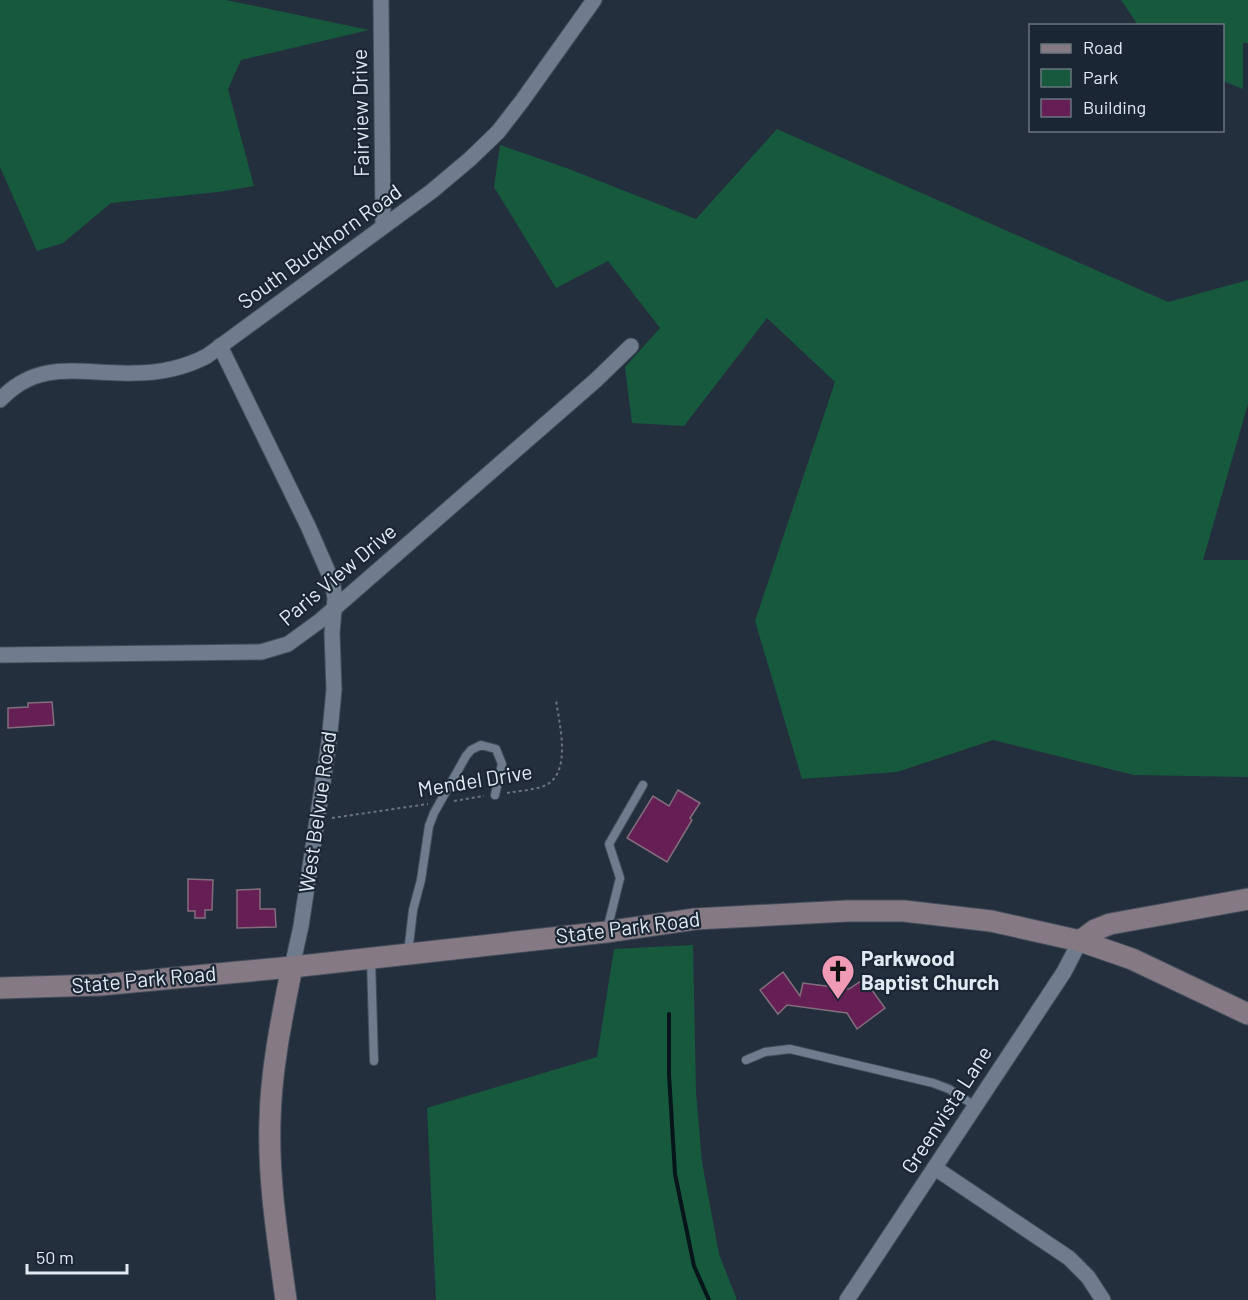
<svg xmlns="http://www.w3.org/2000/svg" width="1248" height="1300" viewBox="0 0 1248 1300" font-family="Barlow,sans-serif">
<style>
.green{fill:#16593d}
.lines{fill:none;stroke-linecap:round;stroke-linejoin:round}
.stream{stroke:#051519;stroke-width:4}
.building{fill:#661f55;stroke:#826e7b;stroke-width:1.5}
.lane-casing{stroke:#444e5b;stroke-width:10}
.street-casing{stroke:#444e5b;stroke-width:17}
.secondary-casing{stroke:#444e5b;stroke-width:23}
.path{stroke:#697380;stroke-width:2;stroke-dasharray:3 3;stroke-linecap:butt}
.lane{stroke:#6e7c8d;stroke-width:8}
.street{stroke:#6e7c8d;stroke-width:15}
.secondary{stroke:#857984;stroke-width:21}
.labels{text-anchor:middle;stroke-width:4.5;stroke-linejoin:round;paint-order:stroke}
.street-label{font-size:21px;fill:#e1e9f3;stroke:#1a2634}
.poi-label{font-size:21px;font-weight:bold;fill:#e1e9f3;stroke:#1a2634;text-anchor:start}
</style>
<rect width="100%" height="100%" fill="#242f3e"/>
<g class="green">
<polygon points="0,0 226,0 369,30 241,60 228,89 254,186 218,192 111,203 63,243 37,251 0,167"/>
<polygon points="1121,0 1248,0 1248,43 1243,43 1243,89 1223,81 1222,26 1138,25"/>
<polygon points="777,129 1168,302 1248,280 1248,404 1203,560 1248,560 1248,777 1134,775 993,740 897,772 802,779 755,621 835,382 767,318 684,426 632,423 625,367 660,328 608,261 556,288 494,187 500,145 569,169 696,219"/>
<polygon points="693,945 696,1092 702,1162 719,1254 737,1300 436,1300 427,1108 597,1057 614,949"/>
</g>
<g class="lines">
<polyline class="stream" points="669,1014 669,1074 675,1174 694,1266 709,1300"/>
</g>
<g class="building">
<polygon points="52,702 54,725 8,728 8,708 28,707 28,703"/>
<polygon points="678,790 700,803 690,818 692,820 667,862 627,838 653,796 669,806"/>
<polygon points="188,879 213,880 212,910 205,910 205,918 195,918 195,911 188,911"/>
<polygon points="260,889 260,909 275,909 276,927 237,928 237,890"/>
<polygon points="783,972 800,996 803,983 849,989 864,979 885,1008 857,1029 847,1013 787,1005 778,1014 760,990"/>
</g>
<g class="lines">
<defs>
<g id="lane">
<polyline points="607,930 620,878 609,844 643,785"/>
<polyline points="408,953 413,910 421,880 429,826 434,813 466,756 471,750 481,745 496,749 502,764 495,795"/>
<polyline points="371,960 374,1061"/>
<polyline points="746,1060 765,1052 790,1049 933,1083 949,1089 975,1106"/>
</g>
<g id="street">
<polyline points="381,0 383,226"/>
<polyline points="220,346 308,526 332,581 335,598 332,633 334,690 329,742 301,926 292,967"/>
<path d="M0,400C40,357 84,375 135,373C162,373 184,368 207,356L432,191L470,159L498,132L522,101L594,0"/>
<polyline points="0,655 261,652 288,644 321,620 596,380 631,346"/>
<polyline points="935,1168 1069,1258 1088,1277 1103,1300"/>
<polyline points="847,1300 1064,972 1080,941"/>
</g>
<g id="secondary">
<polyline points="1080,941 1095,930 1110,924 1248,899"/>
<polyline points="0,988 100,985 292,967 606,932 695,919 847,911 904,911 991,921 1080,941 1132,959 1248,1014"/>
<path d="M286,1300C278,1241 268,1181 270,1121C271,1069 282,1017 292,967"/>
</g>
</defs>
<use href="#lane" class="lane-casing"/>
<use href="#street" class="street-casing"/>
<use href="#secondary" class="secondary-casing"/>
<g class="path">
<path d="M507,793C519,791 533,790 544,786C573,774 559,723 556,700"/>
<polyline points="454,801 484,796"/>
<polyline points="332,818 428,804"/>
</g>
<use href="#lane" class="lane"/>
<use href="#street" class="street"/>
<use href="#secondary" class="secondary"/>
</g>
<defs>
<symbol id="church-pin" viewBox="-11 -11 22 30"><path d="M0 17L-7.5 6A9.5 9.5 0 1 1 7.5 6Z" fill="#f09ab6" stroke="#1a2634"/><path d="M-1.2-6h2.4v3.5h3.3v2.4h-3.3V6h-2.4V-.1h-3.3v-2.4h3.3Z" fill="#111"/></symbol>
</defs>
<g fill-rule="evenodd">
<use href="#church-pin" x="819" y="952" width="38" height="52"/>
</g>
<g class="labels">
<g class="street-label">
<text transform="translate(361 113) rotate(-91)" y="7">Fairview Drive</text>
<text transform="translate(320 247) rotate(-36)" y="7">South Buckhorn Road</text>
<text transform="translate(338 575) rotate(-40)" y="7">Paris View Drive</text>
<text transform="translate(475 781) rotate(-9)" y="7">Mendel Drive</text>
<text transform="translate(318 812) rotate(-82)" y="7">West Belvue Road</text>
<text transform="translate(628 928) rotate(-7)" y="7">State Park Road</text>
<text transform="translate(144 980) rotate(-5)" y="7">State Park Road</text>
<text transform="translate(947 1110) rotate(-57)" y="7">Greenvista Lane</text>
</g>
<g class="poi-label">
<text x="861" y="966">Parkwood<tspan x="861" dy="24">Baptist Church</tspan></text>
</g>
</g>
<rect x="1029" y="24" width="195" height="108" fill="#1a2634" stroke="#6a7480" stroke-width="1.5"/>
<rect x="1041" y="44" width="30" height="9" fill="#857984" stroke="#6a7480" stroke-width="1.5"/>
<text x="1083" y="54" font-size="18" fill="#e1e9f3">Road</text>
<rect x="1041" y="69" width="30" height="18" fill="#16593d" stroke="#6a7480" stroke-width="1.5"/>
<text x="1083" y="84" font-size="18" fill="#e1e9f3">Park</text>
<rect x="1041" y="99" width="30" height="18" fill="#661f55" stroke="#6a7480" stroke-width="1.5"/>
<text x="1083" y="114" font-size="18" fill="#e1e9f3">Building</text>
<path d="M27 1264v9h100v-9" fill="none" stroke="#e1e9f3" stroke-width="3"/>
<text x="36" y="1264" font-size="18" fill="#e1e9f3" stroke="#1a2634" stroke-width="4.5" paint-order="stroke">50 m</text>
</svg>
